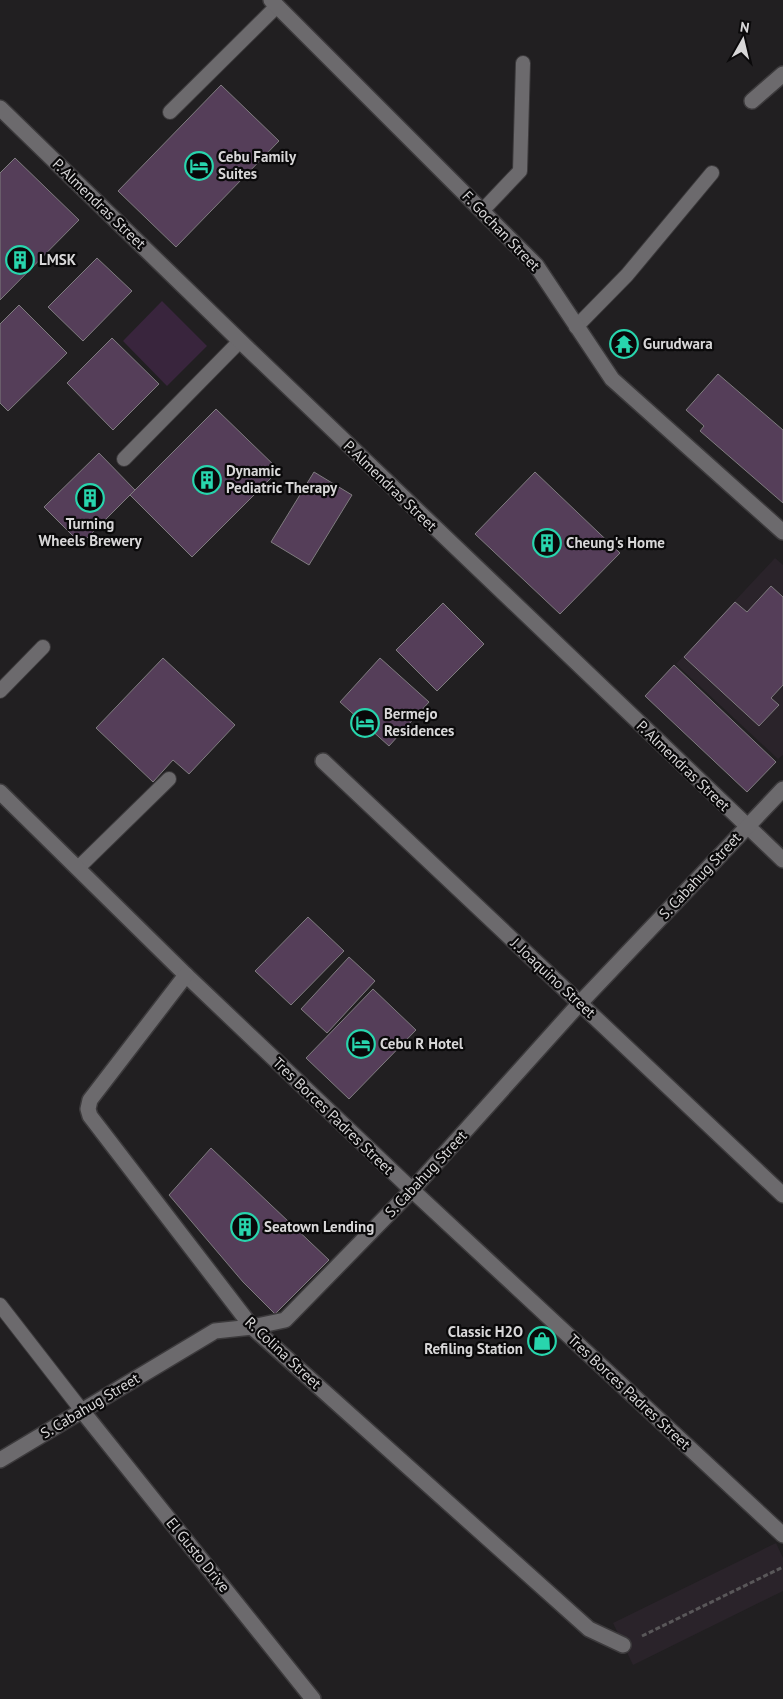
<svg xmlns="http://www.w3.org/2000/svg" width="783" height="1699" viewBox="0 0 783 1699" font-family="'PT Sans',sans-serif">
<style>
.built{fill:#2a232a}
.green{fill:#39253d}
.building{fill:#553e59;stroke:#7f7c7f}
.lines{fill:none;stroke-linecap:round;stroke-linejoin:round}
.lane-casing{stroke:#3c3a3c;stroke-width:16}
.street-casing{stroke:#3c3a3c;stroke-width:18}
.secondary-casing{stroke:#3c3a3c;stroke-width:18}
.path{stroke:#595759;stroke-width:3;stroke-dasharray:5 2.5;stroke-linecap:butt}
.lane{stroke:#6c6a6d;stroke-width:14}
.street{stroke:#6c6a6d;stroke-width:15}
.secondary{stroke:#6c6a6d;stroke-width:15}
.labels{text-anchor:middle;stroke-width:4.5;stroke-linejoin:round;paint-order:stroke}
.poi-label{font-size:15px;font-weight:bold;fill:#d8d7d8;stroke:#0a090a;text-anchor:start}
.street-label{font-size:15px;fill:#d8d7d8;stroke:#0a090a}
</style>
<rect width="100%" height="100%" fill="#211f21"/>
<g class="built">
<polygon points="775,558 783,565 783,755 778,759 676,664"/>
<polygon points="776,1543 783,1558 783,1591 633,1665 613,1623"/>
</g>
<polygon class="green" points="162,301 207,346 167,386 123,341"/>
<g class="building">
<polygon points="221,85 279,141 176,247 118,191"/>
<polygon points="15,158 79,220 0,300 0,173"/>
<polygon points="97,258 132,291 83,341 48,307"/>
<polygon points="19,305 67,353 8,411 0,403 0,324"/>
<polygon points="112,338 159,384 113,430 67,383"/>
<polygon points="718,374 783,430 783,503 700,431 704,426 686,410"/>
<polygon points="216,409 279,470 192,557 130,495"/>
<polygon points="99,453 135,490 81,544 44,507"/>
<polygon points="314,472 352,495 309,565 271,542"/>
<polygon points="535,472 620,553 560,614 475,534"/>
<polygon points="771,586 783,597 783,685 771,698 779,705 759,726 684,657 735,602 747,612"/>
<polygon points="443,603 484,644 437,691 396,650"/>
<polygon points="163,658 235,725 189,774 173,760 153,782 96,728"/>
<polygon points="380,658 429,702 389,746 340,702"/>
<polygon points="674,665 776,762 747,792 645,696"/>
<polygon points="308,917 344,951 291,1005 255,971"/>
<polygon points="349,957 375,981 327,1033 301,1009"/>
<polygon points="373,989 416,1030 349,1099 306,1058"/>
<polygon points="211,1148 329,1260 275,1314 243,1282 169,1195"/>
</g>
<g class="lines">
<defs>
<g id="lane">
<polyline points="170,112 277,6"/>
<polyline points="482,211 520,171 523,63"/>
<polyline points="576,327 627,275 712,173"/>
<polyline points="124,459 240,341"/>
<polyline points="0,691 43,647"/>
<polyline points="78,868 169,779"/>
<polyline points="0,1305 83,1412"/>
</g>
<g id="street">
<polyline points="271,0 536,265 612,379 783,532"/>
<polyline points="752,101 783,74"/>
<polyline points="0,108 240,341 783,860"/>
<polyline points="323,761 783,1195"/>
<polyline points="0,792 186,975 412,1190 783,1535"/>
<polyline points="186,975 90,1100 88,1109 90,1116 252,1327 589,1629 623,1645"/>
<polyline points="83,1412 313,1699"/>
</g>
<polyline id="secondary" points="0,1460 215,1331 252,1327 285,1320 412,1190 580,1003 783,789"/>
</defs>
<use href="#lane" class="lane-casing"/>
<use href="#street" class="street-casing"/>
<use href="#secondary" class="secondary-casing"/>
<polyline class="path" points="642,1636 783,1567"/>
<use href="#lane" class="lane"/>
<use href="#street" class="street"/>
<use href="#secondary" class="secondary"/>
</g>
<defs>
<symbol id="hotel-ring" viewBox="-11 -11 22 22"><circle r="9.5" fill="#0a090a" stroke="#28d5ad" stroke-width="1.5"/><path d="M-6-4.5h1.5V1H6V5H4.5V3h-9V5H-6ZM-4 0a1.8 1.8 0 1 1 3.6 0ZM.5 0V-2.5h3Q6-2.5 6 0Z" fill="#28d5ad"/></symbol>
<symbol id="building-ring" viewBox="-11 -11 22 22"><circle r="9.5" fill="#0a090a" stroke="#28d5ad" stroke-width="1.5"/><path d="M-4-6H4V6H1V3H-1V6H-4ZM-2.5-4.3h1.7v1.8h-1.7ZM.8-4.3h1.7v1.8H.8ZM-2.5-1h1.7V.8h-1.7ZM.8-1h1.7V.8H.8Z" fill="#28d5ad"/></symbol>
<symbol id="temple-ring" viewBox="-11 -11 22 22"><circle r="9.5" fill="#0a090a" stroke="#28d5ad" stroke-width="1.5"/><path d="M0-6L5-2H3V0L6.5 2.5H4V6H1.5V3h-3V6H-4V2.5H-6.5L-3 0V-2H-5Z" fill="#28d5ad"/></symbol>
<symbol id="shop-ring" viewBox="-11 -11 22 22"><circle r="9.5" fill="#0a090a" stroke="#28d5ad" stroke-width="1.5"/><path d="M-5-2.5h2.3a2.7 3.5 0 0 1 5.4 0H5L5.5 6h-11ZM-1.5-2.5h3a1.5 2.3 0 0 0-3 0Z" fill="#28d5ad"/></symbol>
</defs>
<g fill-rule="evenodd">
<use href="#hotel-ring" x="183" y="150" width="32" height="32"/>
<use href="#building-ring" x="4" y="244" width="32" height="32"/>
<use href="#temple-ring" x="608" y="328" width="32" height="32"/>
<use href="#building-ring" x="191" y="464" width="32" height="32"/>
<use href="#building-ring" x="74" y="482" width="32" height="32"/>
<use href="#building-ring" x="531" y="527" width="32" height="32"/>
<use href="#hotel-ring" x="349" y="707" width="32" height="32"/>
<use href="#hotel-ring" x="345" y="1028" width="32" height="32"/>
<use href="#building-ring" x="229" y="1211" width="32" height="32"/>
<use href="#shop-ring" x="526" y="1325" width="32" height="32"/>
</g>
<g class="labels">
<g class="poi-label">
<text x="218" y="162">Cebu Family<tspan x="218" dy="17">Suites</tspan></text>
<text x="39" y="265">LMSK</text>
<text x="643" y="349">Gurudwara</text>
<text x="226" y="476">Dynamic<tspan x="226" dy="17">Pediatric Therapy</tspan></text>
<text x="90" y="529" text-anchor="middle">Turning<tspan x="90" dy="17">Wheels Brewery</tspan></text>
<text x="566" y="548">Cheung's Home</text>
<text x="384" y="719">Bermejo<tspan x="384" dy="17">Residences</tspan></text>
<text x="380" y="1049">Cebu R Hotel</text>
<text x="264" y="1232">Seatown Lending</text>
<text x="523" y="1337" text-anchor="end">Classic H2O<tspan x="523" dy="17">Refiling Station</tspan></text>
</g>
<g class="street-label">
<text transform="translate(99 204) rotate(44)" y="5">P. Almendras Street</text>
<text transform="translate(501 231) rotate(46)" y="5">F. Gochan Street</text>
<text transform="translate(390 486) rotate(44)" y="5">P. Almendras Street</text>
<text transform="translate(683 766) rotate(44)" y="5">P. Almendras Street</text>
<text transform="translate(700 876) rotate(-47)" y="5">S. Cabahug Street</text>
<text transform="translate(553 978) rotate(43)" y="5">J. Joaquino Street</text>
<text transform="translate(333 1116) rotate(44)" y="5">Tres Borces Padres Street</text>
<text transform="translate(426 1174) rotate(-47)" y="5">S. Cabahug Street</text>
<text transform="translate(283 1353) rotate(43)" y="5">R. Colina Street</text>
<text transform="translate(629 1392) rotate(43)" y="5">Tres Borces Padres Street</text>
<text transform="translate(90 1406) rotate(-31)" y="5">S. Cabahug Street</text>
<text transform="translate(198 1555) rotate(51)" y="5">El Gusto Drive</text>
</g>
</g>
<g transform="translate(743 40) rotate(8)" stroke="#0a090a" stroke-width="4" paint-order="stroke">
<path d="M0-4L9 19L0 12L-9 19Z" fill="#d8d7d8"/>
<text y="-8" font-size="14" font-weight="bold" text-anchor="middle" fill="#d8d7d8">N</text>
</g>
</svg>
